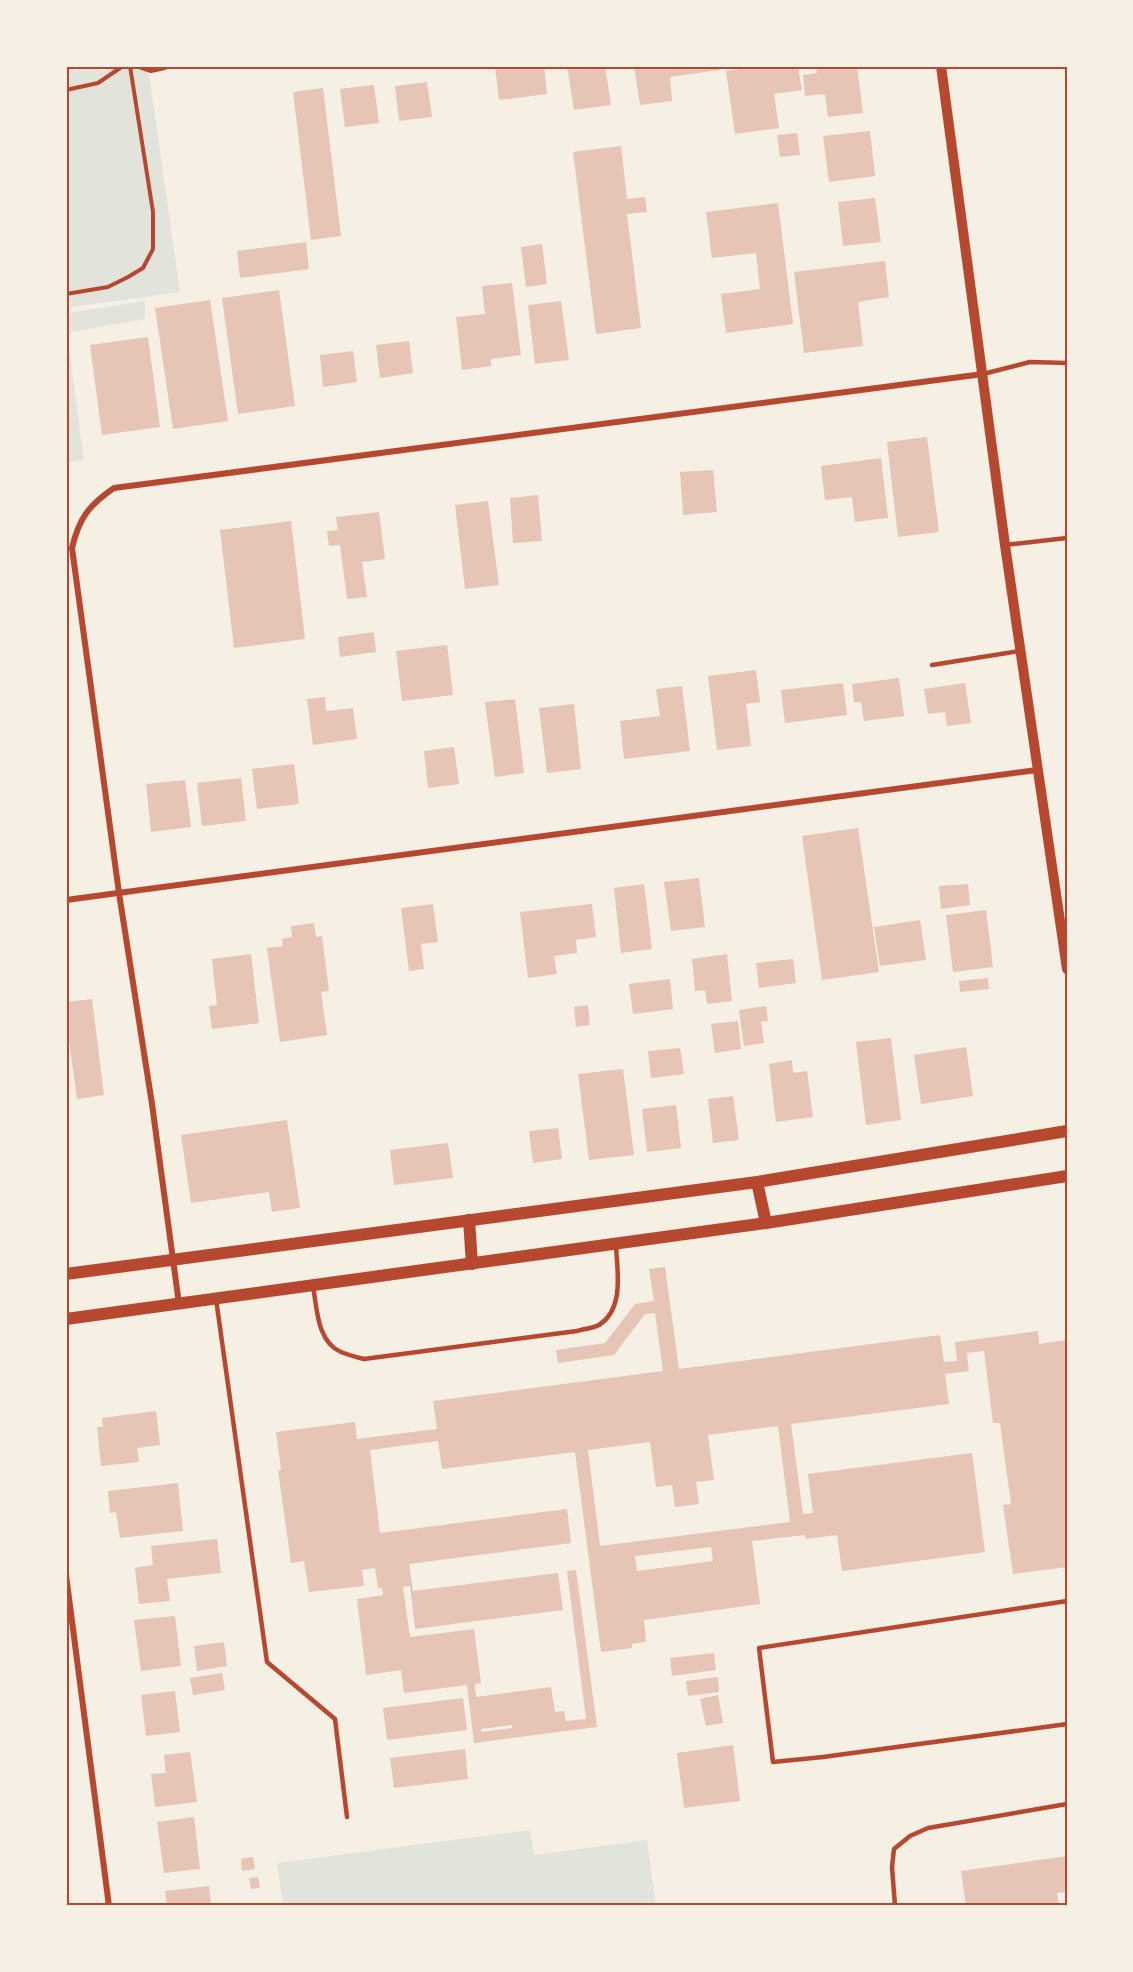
<svg xmlns="http://www.w3.org/2000/svg" width="1133" height="1972" viewBox="0 0 1133 1972" font-family="'Times New Roman',serif">
<style>
.green{fill:#e2e4dc}
.building{fill:#e6c5b7;fill-rule:evenodd}
.lines{fill:none;stroke-linecap:round;stroke-linejoin:round}
.path{stroke:#b5482f;stroke-width:4}
.service{stroke:#b5482f;stroke-width:4.5}
.minor{stroke:#b5482f;stroke-width:6}
.tertiary{stroke:#b5482f;stroke-width:10}
.secondary{stroke:#b5482f;stroke-width:12}
.neatline{fill:none;stroke:#b5482f;stroke-width:2}
</style>
<rect width="100%" height="100%" fill="#f6efe4"/>
<g class="green">
<polygon points="66,66 148,66 180,292 66,308"/>
<polygon points="145,301 145,319 67,333 84,460 66,463 66,313"/>
<polygon points="530,1830 534,1855 647,1840 656,1906 283,1906 277,1863"/>
</g>
<g class="building">
<polygon points="495,66 544,66 547,94 499,100"/>
<polygon points="567,66 605,66 611,105 574,110"/>
<polygon points="634,66 719,66 719,70 670,77 672,101 640,105"/>
<polygon points="760,66 798,66 802,90 774,94 779,128 735,134 726,71"/>
<polygon points="816,66 857,66 863,113 828,117 825,94 805,96 803,75 817,73"/>
<polygon points="427,82 432,117 399,121 395,86"/>
<polygon points="374,85 379,123 345,127 340,89"/>
<polygon points="323,88 341,236 311,240 293,92"/>
<polygon points="870,131 875,176 829,182 823,136"/>
<polygon points="797,133 800,155 780,157 777,135"/>
<polygon points="621,146 627,199 645,197 647,212 627,214 641,328 596,334 573,152"/>
<polygon points="875,198 881,242 843,246 838,202"/>
<polygon points="778,203 793,324 726,333 721,294 760,289 756,253 712,258 706,212"/>
<polygon points="306,242 309,269 240,278 237,251"/>
<polygon points="542,244 547,284 526,287 521,247"/>
<polygon points="885,261 889,297 858,302 863,346 804,353 794,272"/>
<polygon points="512,283 521,355 491,359 491,366 462,370 456,317 485,314 482,286"/>
<polygon points="279,290 295,406 238,414 222,298"/>
<polygon points="210,300 228,421 173,429 155,308"/>
<polygon points="561,301 569,360 535,364 528,305"/>
<polygon points="148,337 160,427 102,435 90,345"/>
<polygon points="409,341 413,373 380,378 376,345"/>
<polygon points="353,351 357,382 323,387 320,355"/>
<polygon points="927,437 939,532 898,537 887,442"/>
<polygon points="881,458 888,518 855,522 852,497 825,500 821,466"/>
<polygon points="713,470 717,512 683,515 680,472"/>
<polygon points="538,495 542,541 513,543 510,498"/>
<polygon points="488,501 499,585 465,589 455,505"/>
<polygon points="379,512 385,559 362,562 367,597 347,599 340,545 329,546 327,531 338,530 336,517"/>
<polygon points="291,521 305,639 234,648 220,530"/>
<polygon points="374,632 376,652 340,657 338,637"/>
<polygon points="447,645 453,695 402,701 396,651"/>
<polygon points="756,670 760,702 746,704 751,746 717,750 708,676"/>
<polygon points="899,678 904,716 864,721 861,702 854,702 852,684"/>
<polygon points="843,683 847,715 785,723 781,690"/>
<polygon points="965,683 971,723 947,726 945,712 928,714 924,689"/>
<polygon points="682,686 690,751 624,759 620,721 660,716 656,689"/>
<polygon points="325,697 326,711 353,708 357,739 313,745 307,699"/>
<polygon points="515,699 524,773 495,777 485,702"/>
<polygon points="574,704 581,769 547,773 539,708"/>
<polygon points="454,747 459,784 428,788 424,751"/>
<polygon points="294,764 299,804 257,809 252,769"/>
<polygon points="241,778 246,821 202,826 197,783"/>
<polygon points="185,780 191,827 151,832 146,784"/>
<polygon points="858,828 879,972 822,980 802,836"/>
<polygon points="699,878 705,927 671,931 664,882"/>
<polygon points="644,884 652,949 621,953 614,888"/>
<polygon points="968,884 970,905 941,909 939,886"/>
<polygon points="433,904 438,942 421,944 424,969 409,971 401,908"/>
<polygon points="592,904 596,937 576,940 577,953 554,956 557,974 528,978 520,912"/>
<polygon points="986,910 993,967 953,972 946,915"/>
<polygon points="920,920 926,960 880,966 874,927"/>
<polygon points="314,923 316,937 322,936 329,991 321,992 327,1035 280,1042 267,948 283,946 282,939 292,937 291,926"/>
<polygon points="251,954 259,1023 212,1029 209,1006 217,1005 212,959"/>
<polygon points="727,954 732,1001 707,1004 705,990 695,991 692,959"/>
<polygon points="793,959 796,983 759,988 756,963"/>
<polygon points="988,978 989,989 960,992 959,981"/>
<polygon points="670,979 673,1009 633,1014 629,984"/>
<polygon points="92,999 104,1095 77,1099 66,1018 66,1002"/>
<polygon points="588,1005 590,1025 576,1027 574,1007"/>
<polygon points="766,1006 768,1021 761,1022 764,1043 744,1046 739,1010"/>
<polygon points="738,1021 741,1049 715,1053 711,1024"/>
<polygon points="891,1038 901,1120 866,1125 856,1042"/>
<polygon points="966,1047 973,1096 921,1104 914,1055"/>
<polygon points="680,1048 684,1074 651,1078 648,1051"/>
<polygon points="792,1060 793,1073 807,1071 813,1117 776,1122 769,1064"/>
<polygon points="623,1069 634,1155 589,1160 578,1074"/>
<polygon points="733,1096 739,1140 713,1143 708,1099"/>
<polygon points="676,1105 681,1148 647,1152 642,1109"/>
<polygon points="287,1120 300,1208 272,1212 269,1192 191,1203 181,1135"/>
<polygon points="558,1128 562,1159 533,1163 529,1131"/>
<polygon points="448,1143 453,1178 394,1185 390,1150"/>
<path d="M665,1267L679,1369L940,1335L944,1362L957,1361L955,1342L1038,1331L1039,1344L1067,1340V1567L1013,1574L1003,1505L1011,1504L1000,1423H993L984,1351L967,1353L969,1371L945,1374L949,1404L791,1424L803,1514L813,1513L808,1474L972,1453L985,1552L842,1571L837,1535L806,1539L805,1535L752,1541L760,1604L644,1620L646,1642L632,1644V1648L601,1652L575,1452L442,1469L438,1441L370,1450L380,1533L567,1509L571,1543L409,1564L413,1591L558,1573L563,1610L415,1629L410,1586L403,1587L410,1637L474,1629L481,1683L475,1684L476,1697L551,1687L555,1712L564,1711L566,1721L586,1719L567,1571L576,1570L597,1727L474,1743L467,1685L404,1693L401,1670L366,1675L357,1599L383,1595L382,1588H378L375,1568L362,1570L364,1586L309,1592L304,1561L291,1563L278,1470H281L276,1432L355,1422L357,1439L437,1429L433,1401L663,1371L655,1313L645,1314L614,1355L558,1363L556,1350L605,1343L635,1304L654,1301L649,1269ZM778,1426L790,1522L600,1546L588,1450L650,1442L656,1487L672,1485L675,1507L699,1504L696,1482L714,1480L708,1435ZM711,1547L713,1561L637,1571L635,1556ZM512,1725V1728L481,1732V1729Z"/>
<polygon points="156,1411 160,1445 137,1448 139,1462 101,1466 97,1427 103,1427 102,1418"/>
<polygon points="178,1483 183,1531 120,1538 116,1512 110,1513 108,1491"/>
<polygon points="217,1539 221,1573 167,1579 170,1601 139,1604 135,1568 153,1565 151,1546"/>
<polygon points="175,1616 181,1666 141,1671 134,1620"/>
<polygon points="224,1642 227,1666 197,1671 194,1646"/>
<polygon points="714,1653 716,1670 672,1676 670,1658"/>
<polygon points="222,1673 225,1690 193,1695 190,1678"/>
<polygon points="718,1677 719,1692 688,1696 686,1681"/>
<polygon points="175,1691 180,1732 146,1736 141,1695"/>
<polygon points="718,1695 723,1723 706,1726 700,1699"/>
<polygon points="463,1698 467,1730 387,1740 383,1708"/>
<polygon points="733,1745 740,1801 684,1808 677,1753"/>
<polygon points="465,1749 468,1779 394,1788 390,1758"/>
<polygon points="190,1752 197,1802 155,1807 151,1774 166,1773 164,1755"/>
<polygon points="194,1817 200,1869 164,1873 157,1822"/>
<polygon points="1067,1856 1067,1892 1057,1893 1059,1906 966,1906 961,1871"/>
<polygon points="253,1857 255,1869 242,1871 241,1859"/>
<polygon points="258,1877 260,1888 251,1889 249,1878"/>
<polygon points="209,1886 211,1906 167,1906 165,1891"/>
</g>
<g class="lines">
<g class="path">
<polyline points="136,66 151,71 165,68 165,66"/>
<polyline points="66,90 98,83 123,66"/>
<polyline points="66,294 108,287 128,277 143,268 153,249 153,212 130,66"/>
</g>
<g class="service">
<polyline points="983,374 1030,362 1067,363"/>
<polyline points="1005,545 1067,538"/>
<polyline points="932,665 1019,651"/>
<path d="M313,1286C317,1308 317,1342 341,1352C348,1355 356,1357 364,1359L577,1331C583,1329 594,1328 599,1325C625,1308 617,1271 616,1245"/>
<polyline points="216,1299 267,1662 335,1719 347,1817"/>
<polyline points="1067,1601 759,1648 773,1762 823,1757 1067,1724"/>
<polyline points="895,1906 892,1867 894,1849 910,1836 928,1828 1067,1804"/>
</g>
<g class="minor">
<polyline points="66,900 1037,770"/>
<path d="M179,1304L152,1104L119,893L72,548C79,518 89,505 114,488L983,374"/>
<polyline points="66,1575 109,1906"/>
</g>
<polyline class="tertiary" points="941,66 1005,545 1067,969"/>
<g class="secondary">
<polyline points="757,1182 766,1223"/>
<polyline points="469,1220 472,1264"/>
<polyline points="66,1274 757,1182 1067,1131"/>
<polyline points="66,1319 766,1223 1067,1176"/>
</g>
</g>
<rect width="1133" height="1972" fill="none" stroke="#f6efe4" stroke-width="135"/>
<rect x="68" y="68" width="998" height="1836" class="neatline"/>
</svg>
